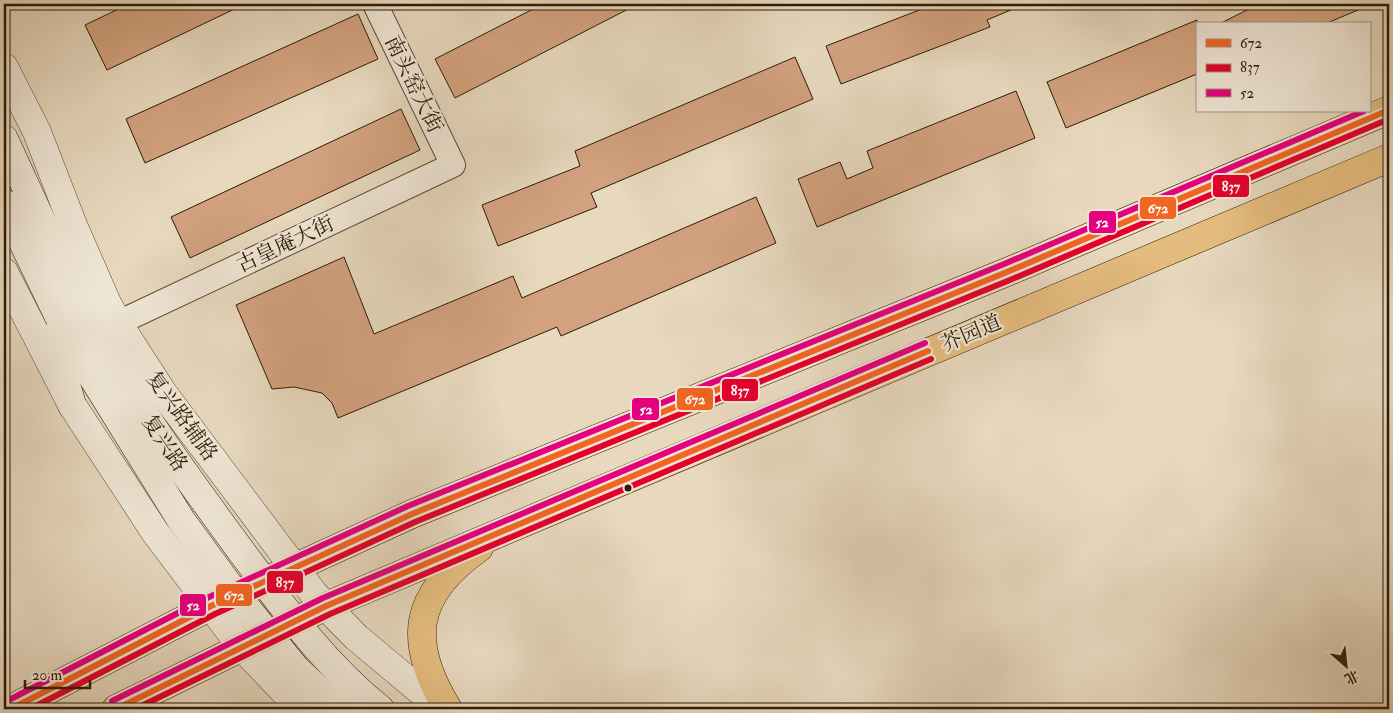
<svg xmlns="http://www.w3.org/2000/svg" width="1393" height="713" viewBox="0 0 1393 713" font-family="'IM FELL Double Pica','Noto Serif SC',serif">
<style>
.building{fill:#d2a27e;stroke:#2d1b06}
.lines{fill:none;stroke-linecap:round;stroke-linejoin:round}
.minor-casing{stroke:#5c4a34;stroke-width:26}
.tertiary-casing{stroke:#5c4a34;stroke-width:29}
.secondary-casing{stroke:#2d1b06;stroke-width:29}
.primary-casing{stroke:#2d1b06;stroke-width:29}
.minor{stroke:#efe6d5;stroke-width:24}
.tertiary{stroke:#efe6d5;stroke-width:28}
.secondary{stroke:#efe6d5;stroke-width:28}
.primary{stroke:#e4bc7f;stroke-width:28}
.bus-1-casing{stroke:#efe6d5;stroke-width:10}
.bus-2-casing{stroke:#efe6d5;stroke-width:10}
.bus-3-casing{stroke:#efe6d5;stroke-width:10}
.bus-1{stroke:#f26522;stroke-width:6}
.bus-2{stroke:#e4002b;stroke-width:6}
.bus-3{stroke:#e5007d;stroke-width:6}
.bus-dot{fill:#2d1b06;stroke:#efe6d5;stroke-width:2}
.labels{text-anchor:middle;stroke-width:4.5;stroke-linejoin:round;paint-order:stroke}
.street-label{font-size:21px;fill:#2d1b06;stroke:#efe6d5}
.line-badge{stroke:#efe6d5;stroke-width:2}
.badge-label{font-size:14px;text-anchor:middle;font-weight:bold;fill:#fff}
</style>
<rect width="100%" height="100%" fill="#e7d8be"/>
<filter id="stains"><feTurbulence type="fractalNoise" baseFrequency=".004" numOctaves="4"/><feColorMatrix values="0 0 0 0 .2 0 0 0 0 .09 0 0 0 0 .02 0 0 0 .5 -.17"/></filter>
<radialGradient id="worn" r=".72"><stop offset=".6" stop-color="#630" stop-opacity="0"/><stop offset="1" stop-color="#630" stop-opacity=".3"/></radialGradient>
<g class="building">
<polygon points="129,4 245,4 107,70 85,25"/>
<polygon points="543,4 638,4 455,98 435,59"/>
<polygon points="935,4 1025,4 987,20 990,27 841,84 826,46"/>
<polygon points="1259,4 1372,4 1325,24 1219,24"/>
<polygon points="358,14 378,59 145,163 126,119"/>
<polygon points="1197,20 1197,74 1066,128 1047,82"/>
<polygon points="795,57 813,99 591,193 597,207 498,246 482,205 580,166 575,151"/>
<polygon points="1016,91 1035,138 817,227 798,179 840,162 847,179 873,168 867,151"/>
<polygon points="401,109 420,150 190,258 171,217"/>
<polygon points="756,197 776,243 561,336 557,327 338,418 332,403 322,393 294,387 272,389 236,305 344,257 374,334 513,276 522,298"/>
</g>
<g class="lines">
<defs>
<polyline id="minor" points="118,323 453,165 375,4"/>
<g id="tertiary">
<polyline points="4,67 37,132 73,225 107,303 118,323 163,393 314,594 356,637 442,709"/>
<polyline points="4,272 72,405 155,532 241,646 301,709"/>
</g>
<g id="secondary">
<path d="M4,139C40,217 74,296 117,370C154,433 198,492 241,551C283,607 325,665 380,709"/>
<polyline points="4,203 72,344 181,520 236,595 296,669 339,709"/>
<polyline points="60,329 62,370 72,405"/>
</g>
<g id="primary">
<polyline points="11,709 211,606 412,514 1007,272 1389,110"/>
<polyline points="116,709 326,606 1389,158"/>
<path d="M448,709C407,642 412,595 479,548"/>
</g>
</defs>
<use href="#minor" class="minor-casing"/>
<use href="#tertiary" class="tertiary-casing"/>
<use href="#secondary" class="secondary-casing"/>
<use href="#primary" class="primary-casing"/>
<use href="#minor" class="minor"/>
<use href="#tertiary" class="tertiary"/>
<use href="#secondary" class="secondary"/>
<use href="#primary" class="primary"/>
<defs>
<g id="bus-1">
<polyline points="11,709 211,606 412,514 1007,272 1389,110"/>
<polyline points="116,709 326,606 928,351"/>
</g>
<g id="bus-2">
<polyline points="30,709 215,614 415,522 1010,280 1389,119"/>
<polyline points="135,709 330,614 931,359"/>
</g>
<g id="bus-3">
<polyline points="7,701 207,598 408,506 1004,264 1364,111"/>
<polyline points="112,701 323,598 925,343"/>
</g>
</defs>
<use href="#bus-1" class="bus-1-casing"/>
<use href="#bus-2" class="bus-2-casing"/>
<use href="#bus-3" class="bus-3-casing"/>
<use href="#bus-1" class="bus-1"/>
<use href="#bus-2" class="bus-2"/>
<use href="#bus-3" class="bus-3"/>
</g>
<circle class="bus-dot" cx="628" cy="488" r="4.5"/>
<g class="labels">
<g class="street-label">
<text transform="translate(414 84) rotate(64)" y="7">南头窑大街</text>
<text transform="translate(285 244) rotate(-25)" y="7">古皇庵大街</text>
<text transform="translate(971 333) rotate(-23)" y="7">芥园道</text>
<text transform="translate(182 416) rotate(54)" y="7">复兴路辅路</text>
<text transform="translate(165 443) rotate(56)" y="7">复兴路</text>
</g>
</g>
<g class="line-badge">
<rect x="1212" y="174" width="38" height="24" rx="5" fill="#e4002b"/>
<rect x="1139" y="196" width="38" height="24" rx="5" fill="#f26522"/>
<rect x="1088" y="210" width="29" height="24" rx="5" fill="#e5007d"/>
<rect x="721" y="378" width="38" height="24" rx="5" fill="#e4002b"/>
<rect x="676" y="387" width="38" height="24" rx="5" fill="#f26522"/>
<rect x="631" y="397" width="29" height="24" rx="5" fill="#e5007d"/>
<rect x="266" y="570" width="38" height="24" rx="5" fill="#e4002b"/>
<rect x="215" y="583" width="38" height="24" rx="5" fill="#f26522"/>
<rect x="179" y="593" width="28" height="24" rx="5" fill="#e5007d"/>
</g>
<g class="badge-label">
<text x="1231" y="191">837</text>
<text x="1158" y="213">672</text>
<text x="1102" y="227">52</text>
<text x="740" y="395">837</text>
<text x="695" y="404">672</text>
<text x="646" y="414">52</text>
<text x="285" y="587">837</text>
<text x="234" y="600">672</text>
<text x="193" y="610">52</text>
</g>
<rect width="1393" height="713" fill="none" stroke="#e7d8be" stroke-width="20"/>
<rect x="5" y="5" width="1383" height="703" fill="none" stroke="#2d1b06" stroke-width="2.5"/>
<rect x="10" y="10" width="1373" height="693" fill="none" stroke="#2d1b06"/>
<rect x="1196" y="22" width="175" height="90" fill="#efe6d5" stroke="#a19582"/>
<rect x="1206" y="39" width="25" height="8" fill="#f26522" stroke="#a19582"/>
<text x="1240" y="48" font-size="15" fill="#2d1b06">672</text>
<rect x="1206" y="64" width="25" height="8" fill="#e4002b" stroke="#a19582"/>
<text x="1240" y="72" font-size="15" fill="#2d1b06">837</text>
<rect x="1206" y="89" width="25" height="8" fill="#e5007d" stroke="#a19582"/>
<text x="1240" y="98" font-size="15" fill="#2d1b06">52</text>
<g transform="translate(1346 666) rotate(153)" stroke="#efe6d5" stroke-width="4" paint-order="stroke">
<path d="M0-4L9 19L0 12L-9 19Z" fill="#2d1b06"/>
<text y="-8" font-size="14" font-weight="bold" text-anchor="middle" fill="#2d1b06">北</text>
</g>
<path d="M25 680v8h65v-8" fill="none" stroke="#2d1b06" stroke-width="2.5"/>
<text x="32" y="680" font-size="15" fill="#2d1b06" stroke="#efe6d5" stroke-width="4" paint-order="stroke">20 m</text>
<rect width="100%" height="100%" filter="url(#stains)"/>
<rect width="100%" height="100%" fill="url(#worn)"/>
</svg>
